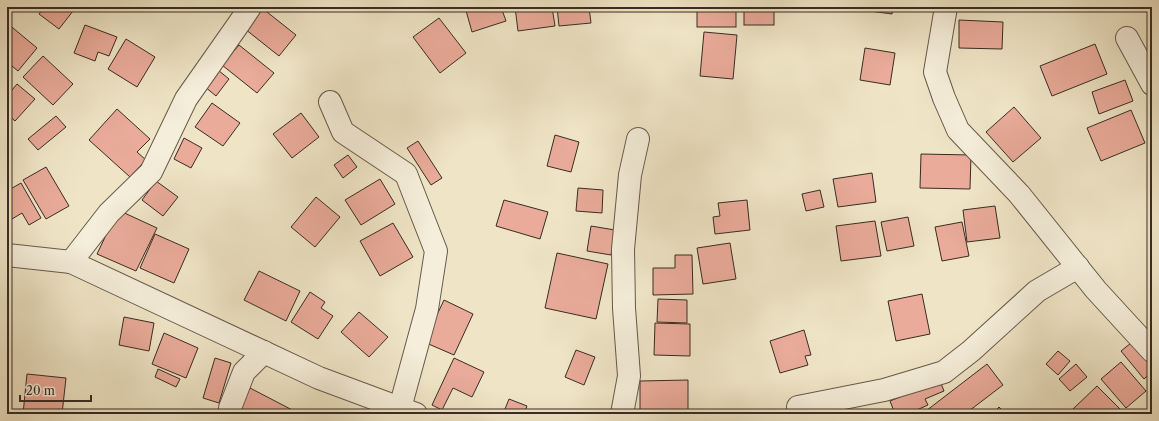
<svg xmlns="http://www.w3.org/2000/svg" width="1159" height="421" viewBox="0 0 1159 421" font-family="'Libre Caslon Text',serif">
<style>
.building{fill:#eaab9a;stroke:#382c24}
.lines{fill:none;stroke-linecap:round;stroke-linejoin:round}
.street-casing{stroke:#665a4c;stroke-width:24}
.street{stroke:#f5eeda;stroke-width:22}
</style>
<rect width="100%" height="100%" fill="#efe5c6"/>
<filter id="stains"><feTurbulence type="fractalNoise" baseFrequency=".005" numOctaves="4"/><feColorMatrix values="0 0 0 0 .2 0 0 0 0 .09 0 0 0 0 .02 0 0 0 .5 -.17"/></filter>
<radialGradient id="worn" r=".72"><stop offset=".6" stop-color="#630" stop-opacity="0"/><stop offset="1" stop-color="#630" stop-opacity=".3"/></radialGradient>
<g class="building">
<polygon points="45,7 68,7 73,11 59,29 39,14"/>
<polygon points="465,7 501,7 506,21 472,32"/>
<polygon points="515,7 552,7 555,26 518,31"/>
<polygon points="557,7 589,7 591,23 559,26"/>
<rect x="697" y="7" width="39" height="20"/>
<rect x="744" y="7" width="30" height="18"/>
<polygon points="849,7 893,7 892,14 848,8"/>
<polygon points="262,8 296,35 279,56 245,29"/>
<polygon points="439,18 466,53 440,73 413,37"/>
<polygon points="959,20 1003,22 1002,49 959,48"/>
<polygon points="7,23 37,48 18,71 7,62"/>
<polygon points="85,25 117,37 109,56 98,52 95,61 74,53"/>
<polygon points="704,32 737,35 733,79 700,76"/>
<polygon points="126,39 155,57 137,87 108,69"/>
<polygon points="1095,44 1107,74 1052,96 1040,66"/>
<polygon points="239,45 274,73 257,93 222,65"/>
<polygon points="865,48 895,53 890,85 860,80"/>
<polygon points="43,56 73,84 53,105 23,77"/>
<polygon points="218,70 229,79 216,96 204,86"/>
<polygon points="1125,80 1133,101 1099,114 1092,92"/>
<polygon points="17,84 35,99 15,121 7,114 7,96"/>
<polygon points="212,103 240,123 223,146 195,127"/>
<polygon points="1014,107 1041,138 1013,162 986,132"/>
<polygon points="117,109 150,139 137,152 146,160 130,177 89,140"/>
<polygon points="1131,110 1145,143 1101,161 1087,128"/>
<polygon points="301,113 319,137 292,158 273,134"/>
<polygon points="56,116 66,127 38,150 28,139"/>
<polygon points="555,135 579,142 571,172 547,166"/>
<polygon points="184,138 202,148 191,168 174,159"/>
<polygon points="418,141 442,178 431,185 407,148"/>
<polygon points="921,154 971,155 970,189 920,188"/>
<polygon points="348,155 357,167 343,178 334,165"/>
<polygon points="46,167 69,206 46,219 23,180"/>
<polygon points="872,173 876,202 838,207 833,179"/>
<polygon points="380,179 395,204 361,225 345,200"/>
<polygon points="156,181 178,197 163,216 142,200"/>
<polygon points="21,183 41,218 29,225 22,213 7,222 7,191"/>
<polygon points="578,188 603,190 602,213 576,211"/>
<polygon points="820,190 824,207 806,211 802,194"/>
<polygon points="316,197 340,217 315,247 291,227"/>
<polygon points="504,200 548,212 540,239 496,226"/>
<polygon points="747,200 750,230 715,234 713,217 720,216 718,203"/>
<polygon points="995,206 1000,238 967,242 963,210"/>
<polygon points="118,210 157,228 136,271 97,254"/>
<polygon points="908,217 914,246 887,251 881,222"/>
<polygon points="875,221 881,256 841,261 836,226"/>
<polygon points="962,222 969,256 942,261 935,227"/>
<polygon points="393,223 413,257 380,276 360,241"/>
<polygon points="591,226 615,230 611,255 587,251"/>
<polygon points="155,234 189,249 174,283 140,268"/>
<polygon points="730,243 736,279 703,284 697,248"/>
<polygon points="557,253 608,264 596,319 545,308"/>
<polygon points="675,255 692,255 693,294 653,295 653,268 675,268"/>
<polygon points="259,271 300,291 286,321 244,300"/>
<polygon points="310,292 325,302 321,308 333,316 318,339 291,322"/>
<polygon points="922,294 930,334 896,341 888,301"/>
<polygon points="658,299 687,300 687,323 657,322"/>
<polygon points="444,300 473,314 454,355 424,342"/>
<polygon points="359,312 388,337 369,357 341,332"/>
<polygon points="124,317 154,323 149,351 119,345"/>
<polygon points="655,323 690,324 690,356 654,355"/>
<polygon points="804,330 811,355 805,356 808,365 780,373 770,341"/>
<polygon points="164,333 198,348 186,378 152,364"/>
<polygon points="1131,343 1152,367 1152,372 1144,379 1121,351"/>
<polygon points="576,350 595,357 584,385 565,377"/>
<polygon points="1058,351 1070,361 1058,375 1046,364"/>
<polygon points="215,358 231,363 219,403 203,398"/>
<polygon points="454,358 484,372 472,397 453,388 442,410 432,405"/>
<polygon points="1121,362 1146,391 1126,408 1101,379"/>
<polygon points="987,364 1003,385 965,414 922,414"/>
<polygon points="1076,364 1087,377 1070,391 1059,379"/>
<polygon points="158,369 180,379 176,387 155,377"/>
<polygon points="27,374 66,378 62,414 23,414"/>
<polygon points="688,380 688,412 640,413 640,381"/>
<polygon points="940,381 944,391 925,399 928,405 910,413 911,414 895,414 890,401"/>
<polygon points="1097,386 1122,411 1119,414 1078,414 1073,409"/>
<polygon points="250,388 300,414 236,414"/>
<polygon points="509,399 527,406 524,414 503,414"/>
<polygon points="999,407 1006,414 992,414"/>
</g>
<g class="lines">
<defs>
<g id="street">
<polyline points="946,7 935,72 944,98 958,130 1019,194 1096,290 1152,351"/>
<polyline points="1127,38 1152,84"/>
<polyline points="330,102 343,132 406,174 436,251 427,309 400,408"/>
<polyline points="7,255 71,262 319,378 416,414"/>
<polyline points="71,262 109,213 151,172 186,99 240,22 250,7"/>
<polyline points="798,407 884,390 944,372 971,351 1037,291 1078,267"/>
<polyline points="230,414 230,408 244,372 264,352"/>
<polyline points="622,414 629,376 624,308 623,249 630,175 638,139"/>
</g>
</defs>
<use href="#street" class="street-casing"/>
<use href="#street" class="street"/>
</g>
<rect width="1159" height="421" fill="none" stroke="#efe5c6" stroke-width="24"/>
<rect x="8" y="8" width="1143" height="405" fill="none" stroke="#382c24" stroke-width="2"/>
<rect x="12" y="12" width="1135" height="397" fill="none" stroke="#382c24"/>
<path d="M20 395v6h71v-6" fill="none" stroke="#382c24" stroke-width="2"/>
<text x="26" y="395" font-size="12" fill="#382c24" stroke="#f5eeda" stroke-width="3" paint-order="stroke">20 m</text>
<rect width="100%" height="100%" filter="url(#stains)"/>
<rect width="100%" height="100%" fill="url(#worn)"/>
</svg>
